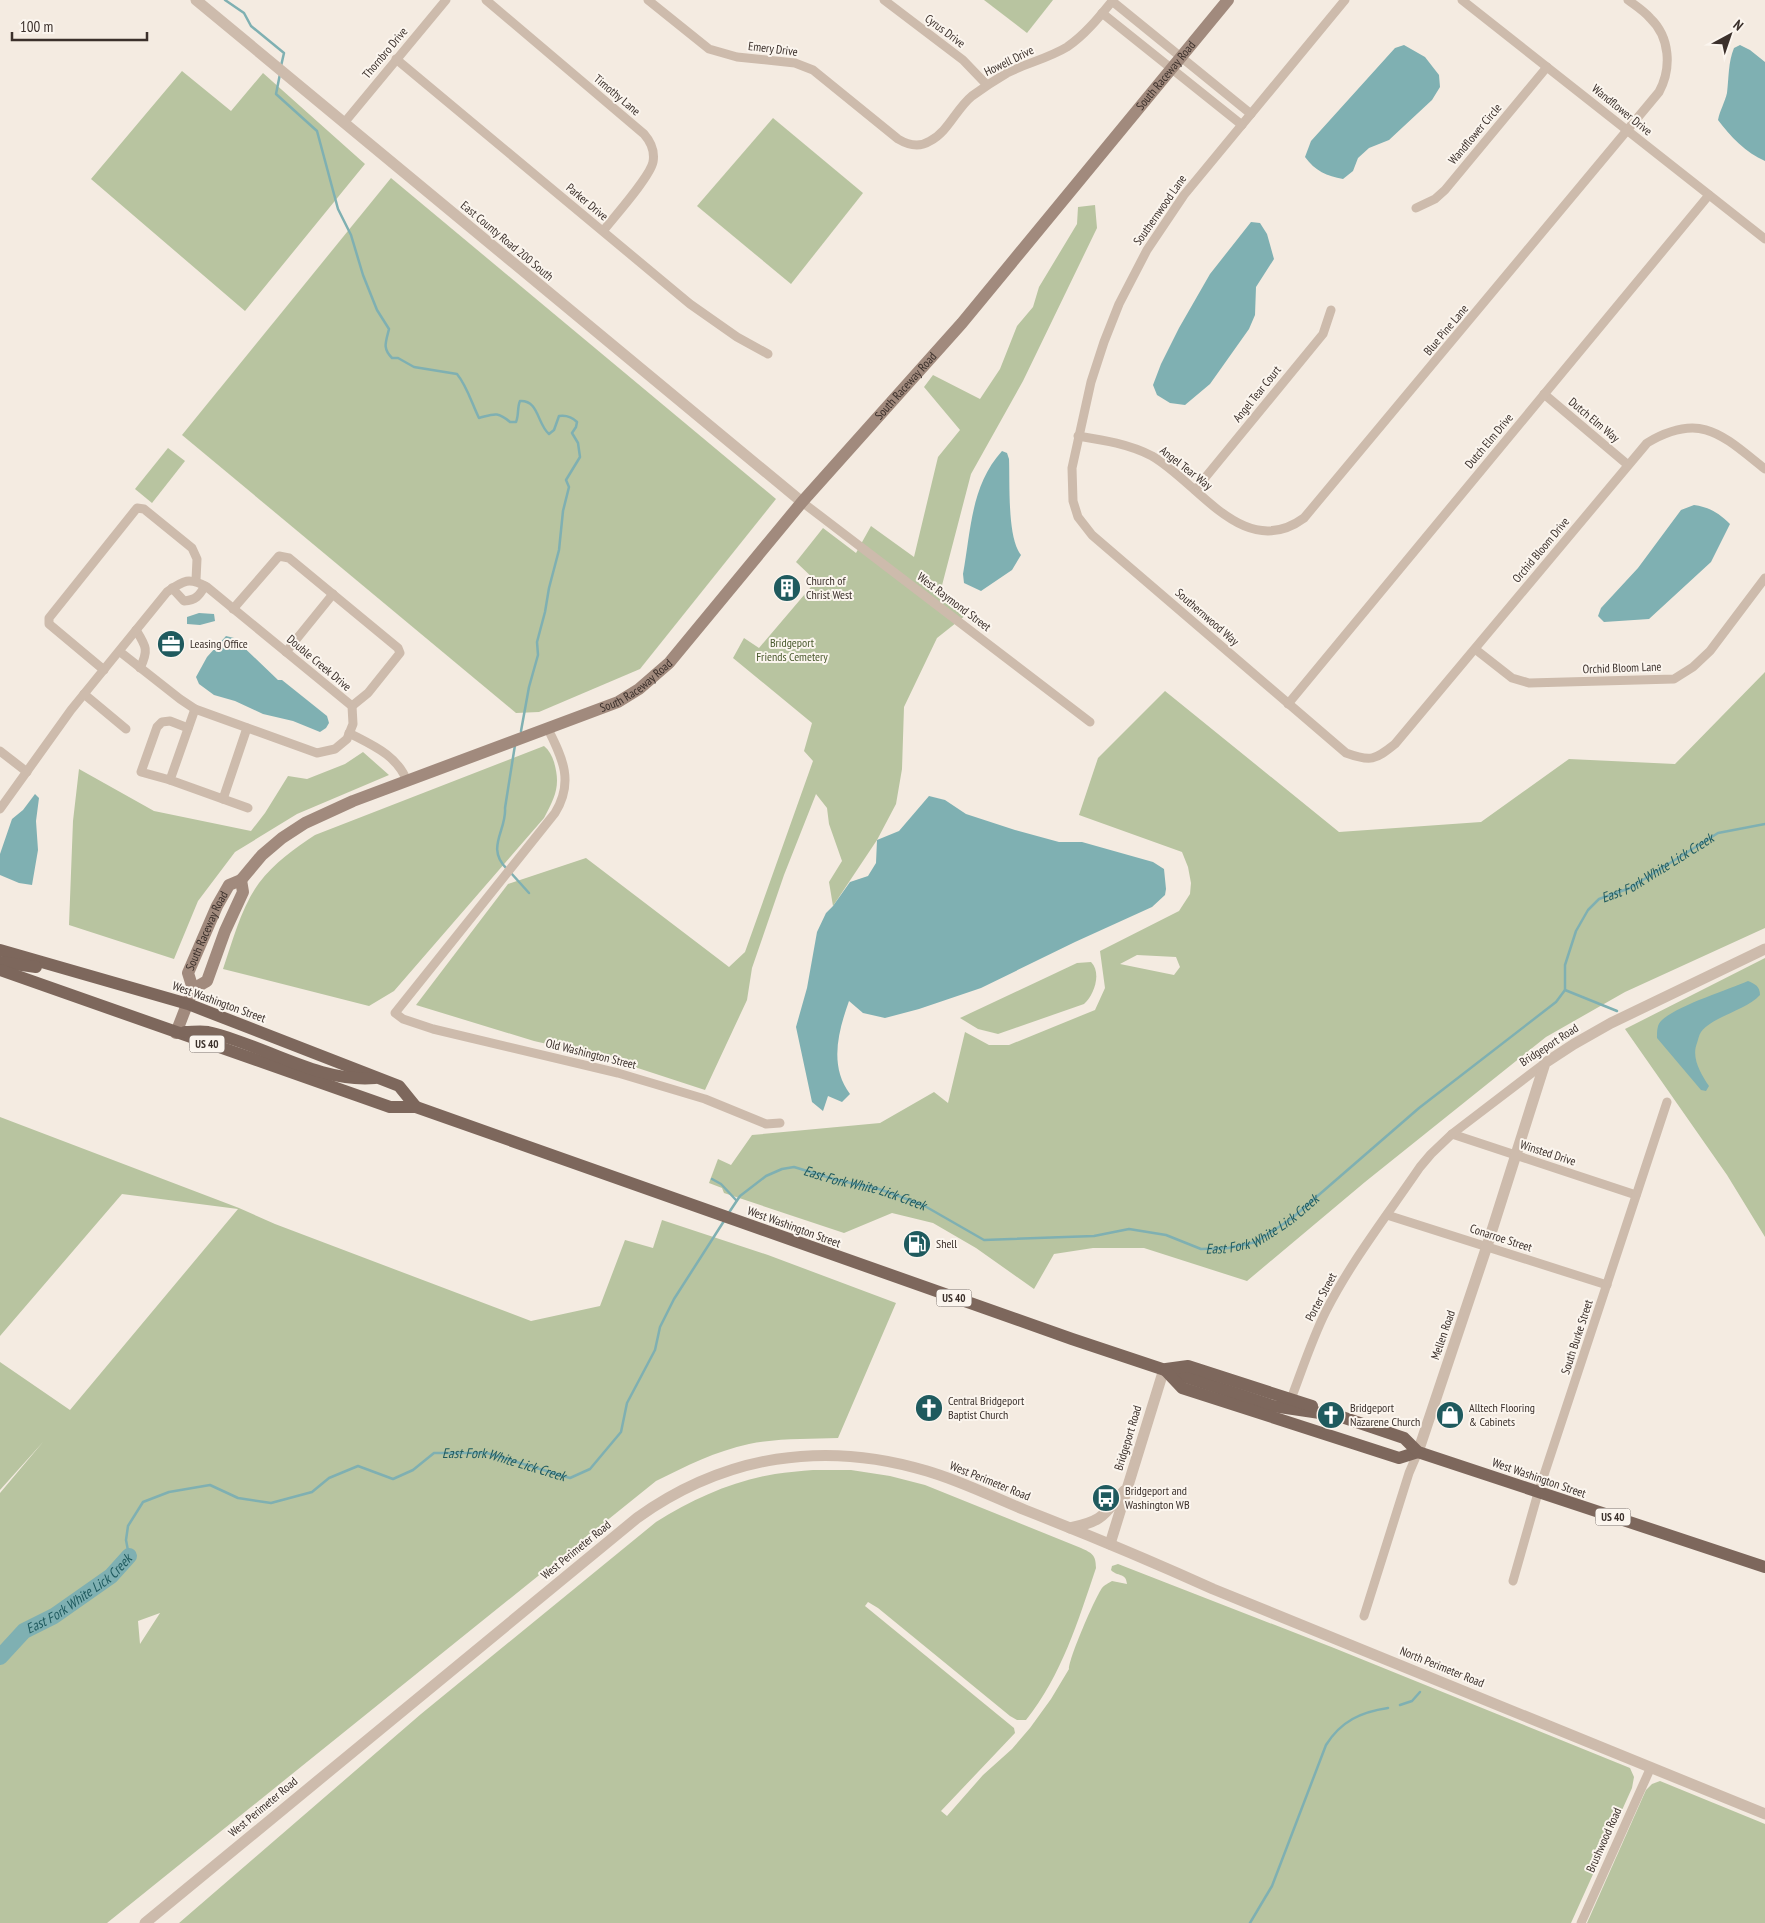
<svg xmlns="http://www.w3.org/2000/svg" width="1765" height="1923" viewBox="0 0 1765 1923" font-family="'PT Sans Narrow',sans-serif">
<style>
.green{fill:#b8c4a0;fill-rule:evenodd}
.water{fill:#7fb0b2}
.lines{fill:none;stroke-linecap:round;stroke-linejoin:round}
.stream{stroke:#7fb0b2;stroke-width:2.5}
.river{stroke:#7fb0b2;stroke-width:16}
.minor{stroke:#cdbbac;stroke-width:9}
.tertiary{stroke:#cdbbac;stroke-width:11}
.secondary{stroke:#a18a7d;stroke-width:12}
.primary{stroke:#7d675c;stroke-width:12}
.labels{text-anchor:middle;stroke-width:4;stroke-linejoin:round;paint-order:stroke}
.shield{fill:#fbf5ee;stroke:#756b66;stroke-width:1}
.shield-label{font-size:11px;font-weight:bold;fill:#3b302b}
.street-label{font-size:12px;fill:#3b302b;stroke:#fbf5ee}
.poi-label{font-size:12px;fill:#3b302b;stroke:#fbf5ee;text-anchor:start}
.park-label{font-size:12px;fill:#4a5a2e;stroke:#fbf5ee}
.water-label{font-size:14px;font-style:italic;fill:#1f5a5e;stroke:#fbf5ee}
</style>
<rect width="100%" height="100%" fill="#f4ebe1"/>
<g class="green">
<polygon points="984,0 1053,0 1027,33"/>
<polygon points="182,71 231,111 263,73 365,164 245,311 91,179"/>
<polygon points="773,118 863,193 791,284 697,206"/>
<polygon points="391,178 776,499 640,669 539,712 516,713 182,435"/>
<polygon points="1095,205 1097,228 1023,381 971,474 940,593 966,615 937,638 904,707 902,769 896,804 877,840 833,906 829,882 842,861 829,824 827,808 816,794 784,875 752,968 747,1000 705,1090 604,1057 534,1041 416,1005 508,884 586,858 729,967 745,952 813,761 804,751 812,723 733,658 744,638 759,648 816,581 796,562 823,528 856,553 871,526 914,557 938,457 960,430 924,387 933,375 980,399 1000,369 1017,326 1033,307 1039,287 1077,224 1078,207"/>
<polygon points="168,448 185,461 152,503 135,489"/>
<path d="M1765,672V928L1625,992L1546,1037L1365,1182L1247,1281L1144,1248H1093L1054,1254L1034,1289L976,1248L933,1223L892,1213L844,1233L724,1193L722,1188L709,1183L718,1159L731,1165L752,1135L880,1123L934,1092L948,1103L965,1032L989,1045H1009L1095,1010L1105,988L1100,951L1179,911L1190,894L1191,883L1188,867L1182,852L1079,815L1098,758L1165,691L1339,832L1481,822L1569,759L1675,764ZM1137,955L1176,957L1180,967L1174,975L1120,964Z"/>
<path d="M544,746C549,750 552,756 554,762C561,786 555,797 544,818L394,991L369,1006L223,969C233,940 241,908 259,883C274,863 295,848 315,835Z"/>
<polygon points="363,752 389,775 297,814 235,852 198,901 174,959 69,925 73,821 79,769 154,811 251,831 265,813 288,776 307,779 345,764"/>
<polygon points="1765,958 1765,1237 1727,1175 1625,1029"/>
<path d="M1091,962C1102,973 1094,995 1084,1004L998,1034L978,1029L960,1018L1077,963Z"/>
<path d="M0,1117L239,1208L275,1224L531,1321L600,1306L625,1240L653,1248L662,1220L768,1255L896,1303L838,1438C809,1439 778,1438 749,1444C716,1451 686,1466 656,1481L107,1923H0V1493L43,1442L0,1490V1362L70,1410L238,1209L122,1194L0,1336ZM160,1613L140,1644L138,1621Z"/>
<path d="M813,1470H851L890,1476L925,1485L1081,1548C1092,1553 1096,1555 1096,1568C1078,1621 1062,1675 1026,1720H1017L1010,1716L878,1608L868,1602L865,1606L1014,1728L1015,1733L941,1811L947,1816L983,1775L1012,1749L1030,1728L1051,1699L1069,1669C1069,1658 1095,1598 1102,1588C1104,1585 1109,1583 1112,1581L1127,1584C1126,1572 1117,1577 1111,1570L1112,1566L1118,1564L1334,1648L1630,1768L1634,1777L1632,1788L1571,1923H179L421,1714L656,1522C693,1499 732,1481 775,1474C787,1472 801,1471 813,1470Z"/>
<polygon points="1660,1781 1765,1824 1765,1923 1587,1923 1646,1790 1652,1784"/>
</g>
<g class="water">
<path d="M1404,45L1425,57L1439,75L1440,87L1432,100L1389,140L1369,148L1358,158L1353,171L1343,179C1327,176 1315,171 1305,157L1311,141L1395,48Z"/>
<path d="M1740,45L1750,50L1765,62V161C1746,153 1730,136 1718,120C1720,110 1725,102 1727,93C1729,77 1728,63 1734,48Z"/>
<polygon points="1251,222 1260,223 1267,234 1274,259 1256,287 1255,315 1249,329 1210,384 1185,405 1170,403 1157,395 1153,385 1161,364 1179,328 1210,274"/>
<path d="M1002,451L1007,453L1009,459C1010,482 1007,538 1021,555L1012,570L981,591L964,583L963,574C971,530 971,485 1002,451Z"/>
<path d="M1694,505C1709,507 1719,513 1730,524L1711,562L1649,619L1604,622L1598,616L1601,608L1638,568L1681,510Z"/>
<polygon points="199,613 214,614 215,621 200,625 187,624 187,617"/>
<polygon points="226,636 234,638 278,680 282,680 327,716 329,723 326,728 320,732 293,721 263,714 235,701 214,695 199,684 196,677 207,657"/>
<polygon points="35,794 39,798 36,821 38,850 32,885 19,883 0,875 0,854 12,819 23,810"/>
<path d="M929,796L945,800L966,814L1015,830L1059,842H1082L1153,862L1164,869L1166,889L1165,895L1152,907L1075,942L981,988L919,1009L885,1018L863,1013L849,1001C838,1032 829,1066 850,1094L842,1102L828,1096L823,1111L812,1102L796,1027L807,988L817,932L826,913L833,906L850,882L868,876L876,863L877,840L899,831Z"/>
<path d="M1748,981C1755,984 1760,986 1760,995C1745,1011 1713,1016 1701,1032C1699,1035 1698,1040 1697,1043C1691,1058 1701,1074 1709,1086L1706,1091L1701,1090L1657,1038C1657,1031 1657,1024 1662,1020C1677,1006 1727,990 1748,981Z"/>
</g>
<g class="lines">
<g class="stream">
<polyline points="225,0 244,13 251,26 284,53 281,66"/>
<path d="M280,74L276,94L317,131L338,209L351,235L363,275L377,310L389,329C386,342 382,348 392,358H398L414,367L457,374C467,386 472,404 479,418C494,414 497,411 510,422H516C519,415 517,408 520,401C539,400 537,424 549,434L554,430L559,416C566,415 572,417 577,422L576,427L572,433L578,443L580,457L566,480L569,487L563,511L559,550L549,588L545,612L537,642L538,655L529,687L521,731"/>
<path d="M507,869C485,848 507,830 505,808L515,745"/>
<polyline points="511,873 529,893"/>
<polyline points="1565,990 1617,1011"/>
<polyline points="712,1179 721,1184 736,1200"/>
<path id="s1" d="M728,1214L740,1196L766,1176L782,1169L794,1167L837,1180L879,1189L923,1205L984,1240L1094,1236L1129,1229L1166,1235L1201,1249L1228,1248L1256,1242L1291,1219L1419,1108L1556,1002L1565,990V965L1576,931L1588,910L1599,899L1630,888L1718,833L1765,824"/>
<path id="s2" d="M129,1556L126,1540L128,1526L143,1502L169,1492L210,1485L238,1498L271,1503L312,1492L329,1478L358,1466L393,1479L413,1470L434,1453H487L570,1478L590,1469L621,1432L627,1403L655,1350L660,1327L674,1299L724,1221"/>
<polyline points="1400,1705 1412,1701 1420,1692"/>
<path d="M1250,1923L1272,1886L1326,1745C1341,1721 1361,1712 1388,1708"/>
</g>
<path class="river" id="s3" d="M0,1657L24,1631L54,1616L111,1576L129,1556"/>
<g class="minor">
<path d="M486,0L644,134C651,142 655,151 653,162C650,177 614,217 603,231"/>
<path d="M648,0L709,49L737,57L795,63L813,70L898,139C908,145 919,148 930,141C948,132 956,109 972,96C983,88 995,80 1007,73C1027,63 1049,58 1067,47C1085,35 1100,16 1113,0"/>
<polyline points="884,0 963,60 987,85"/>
<path d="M1345,0L1184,195L1147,250L1119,304L1104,342L1091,382L1072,468L1073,501L1078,517L1092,535L1346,753C1371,762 1375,760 1395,744L1647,443C1701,411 1722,435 1765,469"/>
<polyline points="1462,0 1765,239"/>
<polyline points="1112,1 1251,114"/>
<polyline points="1102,13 1242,125"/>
<polyline points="396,59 690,304 737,337 768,354"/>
<polyline points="344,123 446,0"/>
<polyline points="1416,208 1435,199 1445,190 1547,67"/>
<polyline points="1544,394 1628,465"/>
<path d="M1078,436C1103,440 1129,444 1152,456C1199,483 1244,562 1304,518L1659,92C1672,68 1670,37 1650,18C1644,11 1636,6 1628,0"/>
<polyline points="1195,490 1323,334 1331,310"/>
<polyline points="802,502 1090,722"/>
<path d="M172,588L184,601C196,600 199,596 205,586"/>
<polyline points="233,609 279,556 289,558 398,648 400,653 368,693 352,706"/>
<path d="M136,630C146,646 149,650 140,668"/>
<polyline points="1475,649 1512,678 1529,683 1674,679 1693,667 1710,651 1765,578"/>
<polyline points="286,652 333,594"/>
<polyline points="104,670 49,624 49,618 137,508 144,509 192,548 197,559 196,580"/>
<polyline points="84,694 126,729"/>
<polyline points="1288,704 1709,195"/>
<polyline points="195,709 170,780 248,808"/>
<path d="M548,729C563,759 574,782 555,813L395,1013L403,1019L433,1029L618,1073L705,1099L766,1124L780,1123"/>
<path d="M349,733C372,745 397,755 407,781"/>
<polyline points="0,751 27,772"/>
<polyline points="170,780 141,772 157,727 162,722 170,721 188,728"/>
<polyline points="223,799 247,728"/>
<path d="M0,809L71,710L167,592C184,580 189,577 207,587L352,706L353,724L347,739L335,749L317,753L195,709L180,699L119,651"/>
<polyline points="1452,1134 1636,1195"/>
<polyline points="1387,1215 1607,1285"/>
<path d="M1291,1399C1302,1370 1312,1339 1326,1311C1352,1260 1388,1214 1420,1167L1431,1154L1452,1134L1545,1063"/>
<polyline points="1513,1581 1538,1493 1667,1102"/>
<polyline points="1364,1616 1409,1473 1418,1452"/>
<polyline points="1581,1923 1651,1767"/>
</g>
<g class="tertiary">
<polyline points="196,0 802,502"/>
<polyline points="1418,1452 1487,1246 1545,1063 1574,1044 1611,1023 1765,949"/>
<path d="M1070,1528C1103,1521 1103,1516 1124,1491"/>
<polyline points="1110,1544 1164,1369"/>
<path d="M145,1923L637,1518C725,1455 824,1440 927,1471C961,1481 993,1497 1025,1510C1089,1535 1151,1561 1213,1589L1765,1814"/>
</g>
<g class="secondary">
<polyline points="193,989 207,981 225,931 243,892 241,880"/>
<path id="s4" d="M176,1033L193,989L188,973L217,906L229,885L241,880L262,855L282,838L305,823L353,801L618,702L639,689L669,663L802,502L962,323L1228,0"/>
</g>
<g class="primary">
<polyline points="0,950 188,1004 399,1086 416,1107"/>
<polyline points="0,962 36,967"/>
<polyline points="0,970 390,1107 416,1107 1072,1339 1273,1406 1340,1416"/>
<path d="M185,1032C192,1032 201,1031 208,1032C263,1044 317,1083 375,1078"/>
<polyline points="1166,1369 1188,1366 1312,1406"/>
<polyline points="1166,1371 1182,1388 1399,1458 1418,1452"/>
<polyline points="1333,1414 1404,1438 1418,1452 1765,1567"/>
</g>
</g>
<defs>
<symbol id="building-disc" viewBox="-11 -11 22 22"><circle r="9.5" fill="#1f5a5e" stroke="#fbf5ee"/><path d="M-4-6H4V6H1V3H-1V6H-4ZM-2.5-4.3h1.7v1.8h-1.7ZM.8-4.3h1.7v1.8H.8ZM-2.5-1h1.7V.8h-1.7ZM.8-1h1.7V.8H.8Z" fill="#fff"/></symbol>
<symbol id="office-disc" viewBox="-11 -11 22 22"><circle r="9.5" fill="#1f5a5e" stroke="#fbf5ee"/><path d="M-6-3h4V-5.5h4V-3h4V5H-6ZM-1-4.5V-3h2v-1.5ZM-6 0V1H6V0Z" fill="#fff"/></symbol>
<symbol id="fuel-disc" viewBox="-11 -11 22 22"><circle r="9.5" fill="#1f5a5e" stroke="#fbf5ee"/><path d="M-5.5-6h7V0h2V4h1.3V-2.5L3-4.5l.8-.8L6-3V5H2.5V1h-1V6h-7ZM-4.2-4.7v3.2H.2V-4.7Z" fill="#fff"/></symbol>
<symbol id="church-disc" viewBox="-11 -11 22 22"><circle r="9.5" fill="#1f5a5e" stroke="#fbf5ee"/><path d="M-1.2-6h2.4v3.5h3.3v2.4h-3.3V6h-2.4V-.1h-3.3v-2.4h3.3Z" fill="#fff"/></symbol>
<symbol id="shop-disc" viewBox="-11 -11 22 22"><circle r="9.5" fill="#1f5a5e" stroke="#fbf5ee"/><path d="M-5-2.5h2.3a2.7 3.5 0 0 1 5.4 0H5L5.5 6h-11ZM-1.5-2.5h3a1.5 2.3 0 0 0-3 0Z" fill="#fff"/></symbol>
<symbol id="bus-disc" viewBox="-11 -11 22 22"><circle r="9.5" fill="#1f5a5e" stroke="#fbf5ee"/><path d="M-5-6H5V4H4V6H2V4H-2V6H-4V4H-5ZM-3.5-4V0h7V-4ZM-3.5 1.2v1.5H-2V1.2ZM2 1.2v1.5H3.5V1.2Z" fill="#fff"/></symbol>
</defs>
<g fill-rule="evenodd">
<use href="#building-disc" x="771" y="572" width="32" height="32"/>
<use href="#office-disc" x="155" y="628" width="32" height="32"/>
<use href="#fuel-disc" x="901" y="1228" width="32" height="32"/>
<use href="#church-disc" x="913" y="1392" width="32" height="32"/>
<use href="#church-disc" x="1315" y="1399" width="32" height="32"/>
<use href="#shop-disc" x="1434" y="1399" width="32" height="32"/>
<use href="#bus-disc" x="1090" y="1482" width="32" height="32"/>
</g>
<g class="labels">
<g class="shield">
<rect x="189.5" y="1035.5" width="35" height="17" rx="4"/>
<rect x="936.5" y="1289.5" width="35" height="17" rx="4"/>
<rect x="1595.5" y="1508.5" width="35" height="17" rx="4"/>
</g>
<g class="shield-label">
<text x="207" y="1048">US 40</text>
<text x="954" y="1302">US 40</text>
<text x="1613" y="1521">US 40</text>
</g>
<g class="street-label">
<text transform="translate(945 31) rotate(37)" y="4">Cyrus Drive</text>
<text transform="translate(773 49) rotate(7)" y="4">Emery Drive</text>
<text transform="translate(385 53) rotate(-50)" y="4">Thornbro Drive</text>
<text transform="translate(1009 61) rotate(-26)" y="4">Howell Drive</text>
<text dy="4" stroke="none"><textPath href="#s4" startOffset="1430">South Raceway Road</textPath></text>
<text transform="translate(617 95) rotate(40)" y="4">Timothy Lane</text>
<text transform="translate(1622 110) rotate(39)" y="4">Wandflower Drive</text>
<text transform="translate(1475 134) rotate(-50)" y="4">Wandflower Circle</text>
<text transform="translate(587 202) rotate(40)" y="4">Parker Drive</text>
<text transform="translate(1160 210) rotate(-55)" y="4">Southernwood Lane</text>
<text transform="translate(507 241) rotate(40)" y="4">East County Road 200 South</text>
<text transform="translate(1446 330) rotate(-50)" y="4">Blue Pine Lane</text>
<text dy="4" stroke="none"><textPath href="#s4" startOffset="1025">South Raceway Road</textPath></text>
<text transform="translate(1257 394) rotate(-51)" y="4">Angel Tear Court</text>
<text transform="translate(1594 420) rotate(40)" y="4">Dutch Elm Way</text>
<text transform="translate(1489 441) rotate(-50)" y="4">Dutch Elm Drive</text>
<text transform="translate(1186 468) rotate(38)" y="4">Angel Tear Way</text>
<text transform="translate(1541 550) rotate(-50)" y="4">Orchid Bloom Drive</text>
<text transform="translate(954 602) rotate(37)" y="4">West Raymond Street</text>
<text transform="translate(1207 617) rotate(41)" y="4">Southernwood Way</text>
<text transform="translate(319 663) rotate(40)" y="4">Double Creek Drive</text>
<text transform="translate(1622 668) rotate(-2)" y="4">Orchid Bloom Lane</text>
<text dy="4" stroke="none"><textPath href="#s4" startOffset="620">South Raceway Road</textPath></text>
<text dy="4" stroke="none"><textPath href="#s4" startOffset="110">South Raceway Road</textPath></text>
<text transform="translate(219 1002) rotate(20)" y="4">West Washington Street</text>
<text transform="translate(1549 1045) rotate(-33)" y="4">Bridgeport Road</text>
<text transform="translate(591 1054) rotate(14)" y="4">Old Washington Street</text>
<text transform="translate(1548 1153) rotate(18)" y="4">Winsted Drive</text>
<text transform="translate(794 1227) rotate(20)" y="4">West Washington Street</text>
<text transform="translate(1501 1238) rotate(18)" y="4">Conarroe Street</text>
<text transform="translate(1321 1297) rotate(-62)" y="4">Porter Street</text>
<text transform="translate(1443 1335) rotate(-71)" y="4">Mellen Road</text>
<text transform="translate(1577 1337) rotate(-72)" y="4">South Burke Street</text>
<text transform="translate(1128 1438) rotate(-73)" y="4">Bridgeport Road</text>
<text transform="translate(1539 1478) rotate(19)" y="4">West Washington Street</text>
<text transform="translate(990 1481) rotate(22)" y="4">West Perimeter Road</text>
<text transform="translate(576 1550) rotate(-39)" y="4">West Perimeter Road</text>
<text transform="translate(1442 1667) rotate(22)" y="4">North Perimeter Road</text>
<text transform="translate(263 1807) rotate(-40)" y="4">West Perimeter Road</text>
<text transform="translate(1604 1840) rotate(-66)" y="4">Brushwood Road</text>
</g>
<g class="poi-label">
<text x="806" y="585">Church of<tspan x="806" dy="14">Christ West</tspan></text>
<text x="190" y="648">Leasing Office</text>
<text x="936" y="1248">Shell</text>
<text x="948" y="1405">Central Bridgeport<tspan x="948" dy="14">Baptist Church</tspan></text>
<text x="1350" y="1412">Bridgeport<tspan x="1350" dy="14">Nazarene Church</tspan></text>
<text x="1469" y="1412">Alltech Flooring<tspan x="1469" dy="14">&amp; Cabinets</tspan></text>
<text x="1125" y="1495">Bridgeport and<tspan x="1125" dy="14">Washington WB</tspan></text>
</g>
<g class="park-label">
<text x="792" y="647">Bridgeport<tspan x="792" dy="14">Friends Cemetery</tspan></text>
</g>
<g class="water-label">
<text dy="5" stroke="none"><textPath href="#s1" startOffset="1132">East Fork White Lick Creek</textPath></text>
<text dy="5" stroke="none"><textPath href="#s1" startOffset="158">East Fork White Lick Creek</textPath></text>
<text dy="5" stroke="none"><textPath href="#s1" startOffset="578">East Fork White Lick Creek</textPath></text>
<text dy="5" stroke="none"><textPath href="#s2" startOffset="446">East Fork White Lick Creek</textPath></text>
<text dy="5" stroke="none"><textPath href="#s3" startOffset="102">East Fork White Lick Creek</textPath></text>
</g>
</g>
<g transform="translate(1730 35) rotate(40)" stroke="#fbf5ee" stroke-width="4" paint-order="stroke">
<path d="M0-4L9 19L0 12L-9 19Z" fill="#3b302b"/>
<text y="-8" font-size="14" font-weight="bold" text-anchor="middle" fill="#3b302b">N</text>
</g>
<path d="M12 32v8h135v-8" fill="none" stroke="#3b302b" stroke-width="2.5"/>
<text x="20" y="32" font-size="15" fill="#3b302b" stroke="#fbf5ee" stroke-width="4" paint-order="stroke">100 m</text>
</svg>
